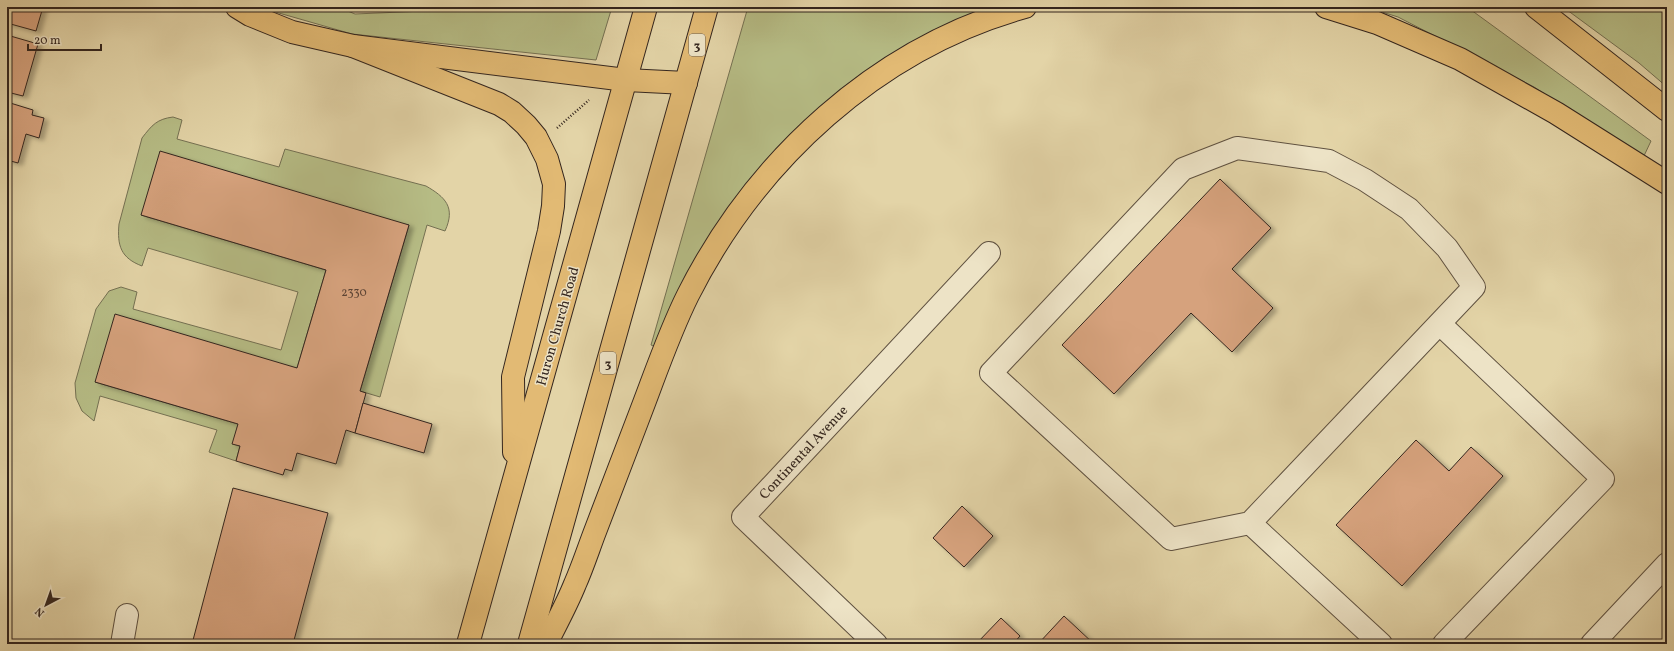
<svg xmlns="http://www.w3.org/2000/svg" width="1674" height="651" viewBox="0 0 1674 651" font-family="Vollkorn,serif">
<style>
.green{fill:#b6bc85;stroke:#747052}
.building{fill:#d6a27d;stroke:#33251e;filter:url(#shadow)}
.lines{fill:none;stroke-linecap:round;stroke-linejoin:round}
.minor-casing{stroke:#5f5140;stroke-width:24}
.highway-casing{stroke:#33251e;stroke-width:24}
.path{stroke:#33251e;stroke-width:2.5;stroke-dasharray:1 2;stroke-linecap:butt}
.minor{stroke:#ede3c6;stroke-width:22}
.highway{stroke:#e2ba74;stroke-width:22}
.labels{text-anchor:middle;stroke-width:3;stroke-linejoin:round;paint-order:stroke}
.number-label{font-size:12px;fill:#5c4436}
.shield{fill:#ede3c6;stroke:#6b5e50;stroke-width:1}
.shield-label{font-size:13px;font-weight:bold;fill:#33251e}
.street-label{font-size:14px;fill:#33251e;stroke:#ede3c6}
</style>
<defs>
<filter id="shadow"><feDropShadow dx="4.5" dy="2.5" stdDeviation="2" flood-color="#0004"/></filter>
</defs>
<rect width="100%" height="100%" fill="#e3d4a7"/>
<filter id="stains"><feTurbulence type="fractalNoise" baseFrequency=".005" numOctaves="4"/><feColorMatrix values="0 0 0 0 .2 0 0 0 0 .09 0 0 0 0 .02 0 0 0 .5 -.17"/></filter>
<radialGradient id="worn" r=".72"><stop offset=".6" stop-color="#630" stop-opacity="0"/><stop offset="1" stop-color="#630" stop-opacity=".3"/></radialGradient>
<g class="green">
<polygon points="258,7 338,7 355,14 470,9 473,7 612,7 596,60 352,34"/>
<polygon points="748,7 998,7 980,13 881,61 814,116 658,348 651,345"/>
<polygon points="1366,7 1467,7 1651,141 1643,158 1534,87 1398,17"/>
<polygon points="1563,7 1667,7 1667,87 1639,63"/>
<path d="M173,117L182,120L177,139L279,167L285,149L426,186C445,197 456,207 445,231L427,225L380,397L360,391L409,225L141,215L326,270L297,368L95,382L238,424L233,444L240,446L236,461L209,452L217,430L100,396L94,421L82,411L76,398L75,383L96,309L109,291L121,287L137,292L133,309L281,350L298,292L148,248L142,266C121,258 117,246 119,224L142,138C152,125 157,119 173,117Z"/>
</g>
<g class="building">
<polygon points="7,7 43,7 36,31 7,23"/>
<polygon points="7,35 38,44 23,96 7,92"/>
<polygon points="7,102 33,110 32,115 44,118 39,138 26,134 18,163 7,160"/>
<polygon points="160,151 409,225 360,391 366,393 355,433 346,430 336,464 297,453 292,471 285,469 283,475 236,461 240,446 232,444 238,424 95,382 115,314 297,368 326,270 141,215"/>
<polygon points="1220,179 1271,228 1232,269 1273,308 1232,352 1191,313 1114,394 1062,345"/>
<polygon points="363,403 432,424 424,453 355,433"/>
<polygon points="1416,440 1449,471 1471,447 1503,476 1402,586 1336,525"/>
<polygon points="233,488 328,513 293,644 192,644"/>
<polygon points="962,506 993,536 964,567 933,538"/>
<polygon points="1064,616 1094,644 1038,644"/>
<polygon points="1001,618 1020,636 1013,644 976,644"/>
</g>
<g class="lines">
<defs>
<g id="minor">
<polygon points="1237,148 1329,161 1365,180 1409,209 1447,248 1474,287 1250,523 1171,539 991,373 1183,169"/>
<polyline points="1440,324 1603,479 1444,644"/>
<polyline points="1250,523 1381,644"/>
<polyline points="122,644 127,615"/>
<polyline points="876,644 743,517 989,253"/>
<polyline points="1592,644 1667,564"/>
</g>
<g id="highway">
<polyline points="237,7 250,15 292,32 353,46 626,80 686,83"/>
<polyline points="1326,7 1377,23 1460,59 1556,113 1667,183"/>
<polyline points="1536,7 1667,110"/>
<polyline points="353,46 499,104 512,112 526,125 536,137 547,159 554,184 553,206 549,231 513,377 514,452"/>
<polyline points="468,644 646,7"/>
<polyline points="529,644 707,7"/>
<path d="M546,644C556,624 567,604 575,584C583,566 589,547 596,529C610,492 624,456 638,419C654,378 668,335 688,295C756,160 877,48 1025,7"/>
</g>
</defs>
<use href="#minor" class="minor-casing"/>
<use href="#highway" class="highway-casing"/>
<polyline class="path" points="557,128 589,100"/>
<use href="#minor" class="minor"/>
<use href="#highway" class="highway"/>
</g>
<g class="labels">
<g class="number-label">
<text x="354" y="296">2330</text>
</g>
<g class="shield">
<rect x="689" y="34" width="16" height="22" rx="3"/>
<rect x="600" y="352" width="16" height="22" rx="3"/>
</g>
<g class="shield-label">
<text x="697" y="50">3</text>
<text x="608" y="368">3</text>
</g>
<g class="street-label">
<text transform="translate(557 326) rotate(-74)" y="5">Huron Church Road</text>
<text transform="translate(803 452) rotate(-47)" y="5">Continental Avenue</text>
</g>
</g>
<rect width="1674" height="651" fill="none" stroke="#e3d4a7" stroke-width="24"/>
<rect x="8" y="8" width="1658" height="635" fill="none" stroke="#33251e" stroke-width="2"/>
<rect x="12" y="12" width="1650" height="627" fill="none" stroke="#33251e"/>
<g transform="translate(46 605) rotate(221)" stroke="#ede3c6" stroke-width="3" paint-order="stroke">
<path d="M0-3L7 15L0 10L-7 15Z" fill="#33251e"/>
<text y="-6" font-size="11" font-weight="bold" text-anchor="middle" fill="#33251e">N</text>
</g>
<path d="M28 44v6h73v-6" fill="none" stroke="#33251e" stroke-width="2"/>
<text x="34" y="44" font-size="12" fill="#33251e" stroke="#ede3c6" stroke-width="3" paint-order="stroke">20 m</text>
<rect width="100%" height="100%" filter="url(#stains)"/>
<rect width="100%" height="100%" fill="url(#worn)"/>
</svg>
